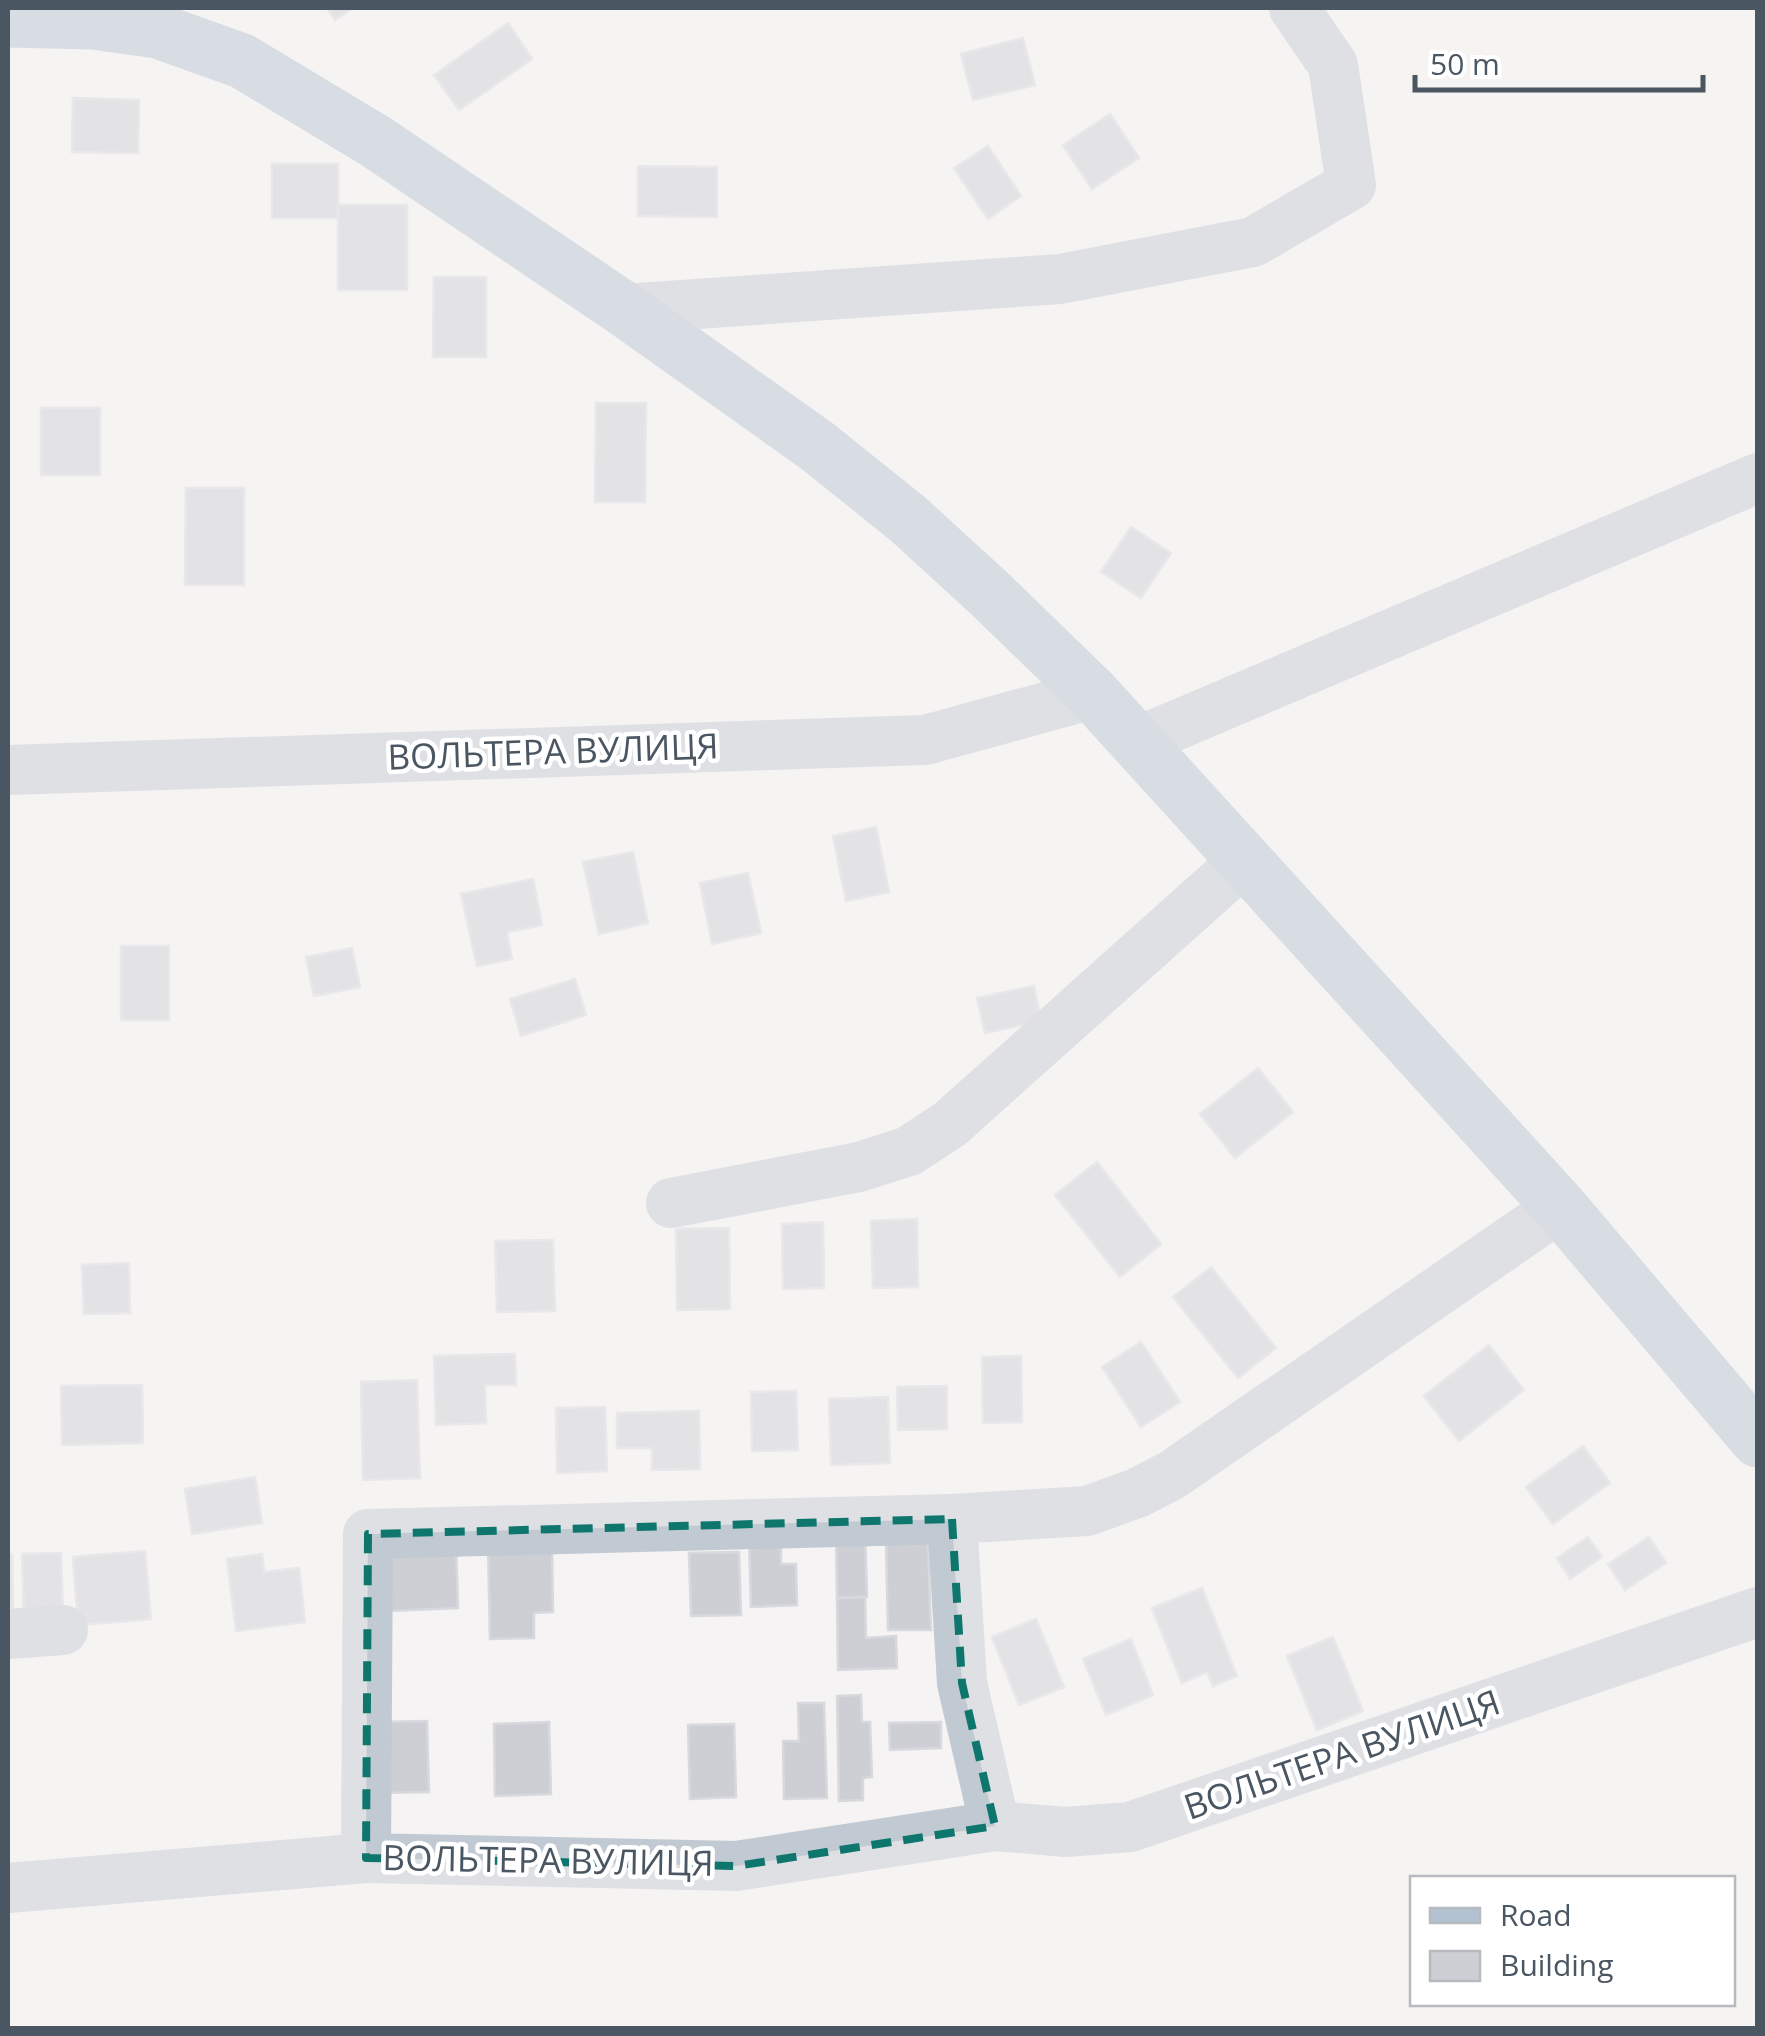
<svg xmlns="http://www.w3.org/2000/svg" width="1765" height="2036" viewBox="0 0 1765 2036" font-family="'Open Sans',sans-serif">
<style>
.building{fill:#cdcfd5;stroke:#d7d9de;stroke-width:2.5}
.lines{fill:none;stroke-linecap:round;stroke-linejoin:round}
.minor{stroke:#c1cad2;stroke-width:50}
.major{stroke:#b3c2d1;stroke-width:55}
.marked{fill:none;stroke:#0f766e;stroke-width:8;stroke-dasharray:20 12;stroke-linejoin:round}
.labels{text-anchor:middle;stroke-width:9;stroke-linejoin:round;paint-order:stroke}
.street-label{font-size:35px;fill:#4a5661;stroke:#fff}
</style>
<rect width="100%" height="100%" fill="#f5f3f3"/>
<g class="building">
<polygon points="327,8 353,8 335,20"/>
<polygon points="508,23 532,59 459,110 434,75"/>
<polygon points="1023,38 1035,85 973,100 961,54"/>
<polygon points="73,98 139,100 138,153 72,152"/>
<polygon points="1110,114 1139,158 1092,189 1063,145"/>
<polygon points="988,146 1021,196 988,219 954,168"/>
<rect x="272" y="164" width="66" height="54"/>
<polygon points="638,166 717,167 717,217 638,216"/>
<rect x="338" y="205" width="69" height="85"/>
<polygon points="434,277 486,277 486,357 433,357"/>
<polygon points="596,403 646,403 645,502 595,502"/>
<rect x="41" y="408" width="59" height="67"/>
<polygon points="186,488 244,488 244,585 185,585"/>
<polygon points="1131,527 1171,553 1141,598 1101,572"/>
<polygon points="876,827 889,892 846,901 833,836"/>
<polygon points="633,852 648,923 599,934 583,862"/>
<polygon points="748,873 761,933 712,944 700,883"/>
<polygon points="533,879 542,925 507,932 512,959 477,966 461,894"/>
<rect x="121" y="946" width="48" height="74"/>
<polygon points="352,948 360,987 314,996 306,957"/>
<polygon points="575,979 586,1015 521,1036 510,999"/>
<polygon points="1034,986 1041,1021 985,1033 977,998"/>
<polygon points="1258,1068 1293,1112 1235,1158 1200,1114"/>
<polygon points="1097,1162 1161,1244 1120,1277 1055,1195"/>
<polygon points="917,1219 918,1287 873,1288 871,1221"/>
<polygon points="823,1222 824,1288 783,1289 782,1224"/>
<polygon points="729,1228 730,1309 677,1310 676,1229"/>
<polygon points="553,1240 555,1311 497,1312 495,1241"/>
<polygon points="129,1263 130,1313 84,1314 82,1265"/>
<polygon points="1211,1267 1276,1348 1238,1378 1173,1297"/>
<polygon points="1141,1342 1180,1402 1141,1427 1102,1367"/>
<polygon points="1489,1345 1524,1390 1459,1441 1424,1396"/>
<polygon points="515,1354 516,1385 485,1385 486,1423 436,1425 434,1356"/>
<polygon points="1021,1356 1022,1422 983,1423 982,1357"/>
<polygon points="417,1380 420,1478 363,1480 361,1382"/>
<polygon points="142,1385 143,1443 62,1445 61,1386"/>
<polygon points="947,1386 947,1429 898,1430 897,1387"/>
<polygon points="796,1391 798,1450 752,1451 751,1392"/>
<polygon points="888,1397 890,1463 831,1465 829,1399"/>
<polygon points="605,1407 607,1471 557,1473 556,1408"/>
<polygon points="699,1411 700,1469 652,1470 652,1448 617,1448 617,1413"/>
<polygon points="1583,1446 1610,1483 1553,1524 1526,1487"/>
<polygon points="255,1477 262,1523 192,1534 185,1489"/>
<polygon points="836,1532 865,1532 867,1597 837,1598"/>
<polygon points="781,1535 781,1564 796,1564 797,1605 751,1607 749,1536"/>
<polygon points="1588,1537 1602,1557 1570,1579 1557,1558"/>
<polygon points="1649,1537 1666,1563 1625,1590 1608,1564"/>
<polygon points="456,1542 458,1608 389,1611 387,1544"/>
<polygon points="928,1542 931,1630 888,1630 886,1543"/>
<polygon points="552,1543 553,1612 534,1613 534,1638 490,1639 488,1545"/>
<polygon points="145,1551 151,1619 78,1625 73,1557"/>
<polygon points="739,1552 741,1615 691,1616 689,1553"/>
<polygon points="61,1553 63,1617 24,1618 22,1554"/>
<polygon points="8,1554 12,1554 13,1607 8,1607"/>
<polygon points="262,1554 264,1572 299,1568 305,1622 236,1631 227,1559"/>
<polygon points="1202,1588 1237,1676 1213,1686 1207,1672 1182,1683 1152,1608"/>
<polygon points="865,1597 866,1638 896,1636 897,1668 838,1670 837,1598"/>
<polygon points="1036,1619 1064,1687 1019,1705 992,1637"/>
<polygon points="1333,1637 1363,1711 1317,1730 1287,1656"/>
<polygon points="1131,1639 1153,1695 1106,1715 1083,1659"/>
<polygon points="861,1695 862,1722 870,1722 872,1777 863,1778 863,1800 839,1801 837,1696"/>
<polygon points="798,1703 824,1703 827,1798 784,1799 783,1741 799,1741"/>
<polygon points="427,1721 429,1792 378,1793 376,1722"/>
<polygon points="549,1722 551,1794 495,1796 494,1724"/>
<polygon points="941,1722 941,1748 890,1750 889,1723"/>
<polygon points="734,1724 736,1797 690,1799 688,1725"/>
</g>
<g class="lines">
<g class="minor">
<polyline points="624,309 1060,279 1253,242 1351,185 1333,65 1294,8"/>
<polyline points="1137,742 1758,478"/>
<polyline points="8,770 925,740 1093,694"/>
<polyline points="671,1203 859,1167 909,1151 950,1124 1244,861"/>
<polyline points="1560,1207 1172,1475 1137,1493 1087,1511 952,1519 368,1534 366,1858 736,1866 995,1826 1066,1832 1130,1827 1758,1612"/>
<polyline points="952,1519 962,1683 995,1826"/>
<polyline points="8,1634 63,1630"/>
<polyline points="8,1888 366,1858"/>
</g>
<polyline class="major" points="8,20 93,22 158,31 242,61 375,141 624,309 817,446 908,519 991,595 1093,694 1560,1207 1758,1440"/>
</g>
<path d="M0 0H1765V2036H0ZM952,1519L962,1683L995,1826L736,1866L366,1858L368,1534Z" fill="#f5f3f3" fill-opacity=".55" fill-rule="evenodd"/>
<path class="marked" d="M952,1519L962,1683L995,1826L736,1866L366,1858L368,1534Z"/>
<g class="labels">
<g class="street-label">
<text transform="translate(553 752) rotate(-2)" y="12">ВОЛЬТЕРА ВУЛИЦЯ</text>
<text transform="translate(1342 1755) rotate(-19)" y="12">ВОЛЬТЕРА ВУЛИЦЯ</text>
<text transform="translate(548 1861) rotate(1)" y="12">ВОЛЬТЕРА ВУЛИЦЯ</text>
</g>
</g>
<rect width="1765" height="2036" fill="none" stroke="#4a5661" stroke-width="20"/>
<rect x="1410" y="1876" width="325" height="130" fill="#ffffff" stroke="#b7bbc0" stroke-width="2.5"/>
<rect x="1430" y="1908" width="50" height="15" fill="#b3c2d1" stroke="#b7bbc0" stroke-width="2.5"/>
<text x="1500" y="1926" font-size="30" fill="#4a5661">Road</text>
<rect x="1430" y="1951" width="50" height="30" fill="#cdcfd5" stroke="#b7bbc0" stroke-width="2.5"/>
<text x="1500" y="1976" font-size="30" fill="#4a5661">Building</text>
<path d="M1415 75v15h288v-15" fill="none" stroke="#4a5661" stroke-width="5"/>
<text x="1430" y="75" font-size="30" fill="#4a5661" stroke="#ffffff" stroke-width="8" paint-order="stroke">50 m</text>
</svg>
